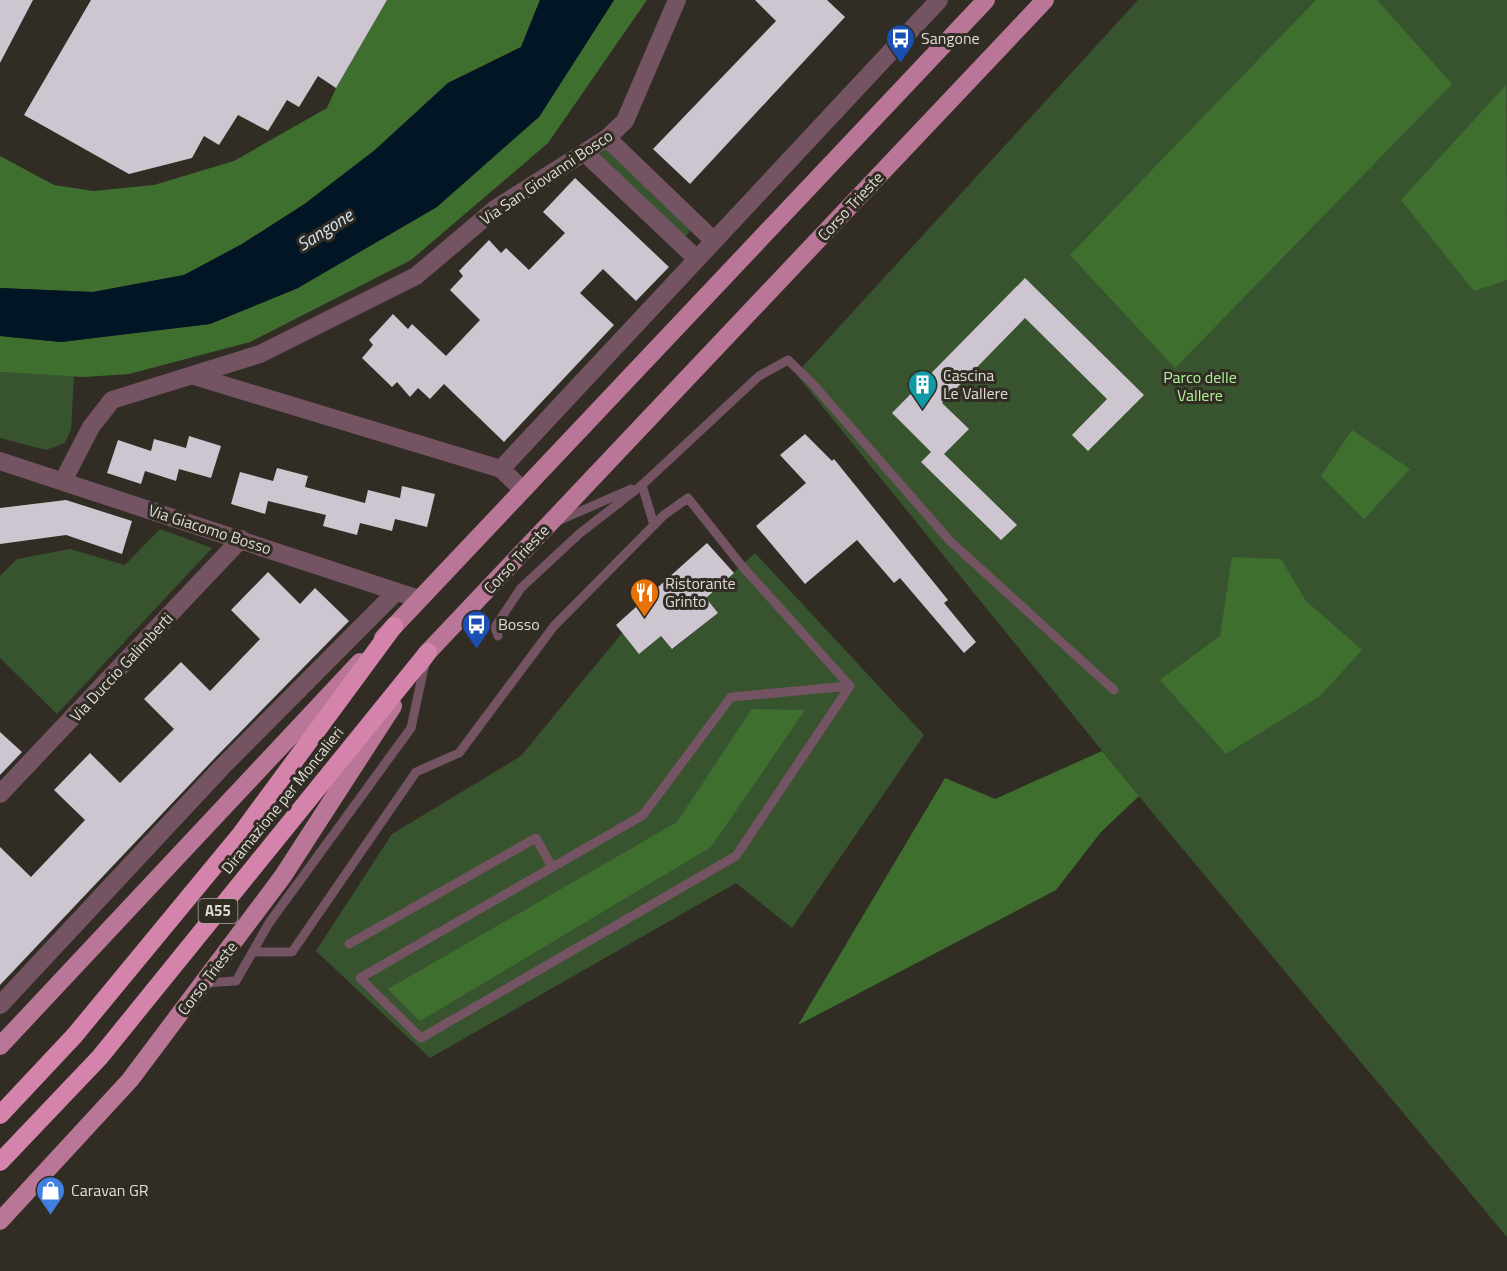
<svg xmlns="http://www.w3.org/2000/svg" width="1507" height="1271" viewBox="0 0 1507 1271" font-family="'Titillium Web',sans-serif">
<style>
.green{fill:#38542f}
.forest{fill:#3f6f2f}
.water{fill:#011525}
.building{fill:#cdc5cf}
.lines{fill:none;stroke-linecap:round;stroke-linejoin:round}
.lane{stroke:#745362;stroke-width:9}
.street{stroke:#745362;stroke-width:18}
.primary{stroke:#b97696;stroke-width:18}
.highway{stroke:#d484aa;stroke-width:18}
.labels{text-anchor:middle;stroke-width:6;stroke-linejoin:round;paint-order:stroke}
.shield{fill:#312d24;stroke:#aba8a1;stroke-width:1.5}
.shield-label{font-size:15px;font-weight:bold;fill:#dfdcd7}
.poi-label{font-size:16px;fill:#dfdcd7;stroke:#312d24;text-anchor:start}
.street-label{font-size:16px;fill:#dfdcd7;stroke:#312d24}
.park-label{font-size:16px;fill:#acf297;stroke:#312d24}
.water-label{font-size:18px;font-style:italic;fill:#d5e7f5;stroke:#312d24}
</style>
<rect width="100%" height="100%" fill="#312d24"/>
<g class="green">
<polygon points="1138,0 1507,0 1507,1237 1156,817 796,374"/>
<polygon points="607,148 690,230 687,235 685,236 599,155"/>
<polygon points="0,372 74,376 71,430 65,443 46,450 0,438"/>
<polygon points="160,529 212,548 57,714 0,658 0,576 17,559 70,549 125,565"/>
<polygon points="755,553 924,735 792,928 736,883 430,1058 316,951 392,834 521,756 622,633 661,636 673,649 718,613 706,598"/>
</g>
<g class="forest">
<polygon points="387,0 540,0 521,47 448,83 375,150 304,204 242,244 184,275 93,292 0,288 0,156 54,185 93,191 154,185 234,161 327,108 336,88"/>
<polygon points="614,0 647,0 548,143 411,260 250,342 129,374 84,377 0,372 0,336 61,342 210,324 298,288 539,117"/>
<polygon points="1316,0 1377,0 1452,84 1175,368 1070,255"/>
<polygon points="1506,85 1507,280 1474,291 1401,200"/>
<polygon points="1352,430 1410,469 1364,519 1321,476"/>
<polygon points="1232,557 1281,559 1306,601 1362,650 1320,696 1226,754 1160,680 1220,636"/>
<polygon points="752,709 805,710 711,847 420,1021 388,989 677,822"/>
<polygon points="1102,751 1139,796 1101,832 1056,890 798,1025 945,778 995,799"/>
</g>
<polygon class="water" points="540,0 614,0 539,117 437,207 298,288 210,324 61,342 0,336 0,288 93,292 184,275 242,244 305,204 375,150 448,83 521,47"/>
<g class="building">
<polygon points="0,0 33,0 0,63"/>
<polygon points="91,0 387,0 336,88 318,76 299,107 287,100 268,131 238,115 219,145 204,136 192,158 129,174 24,115"/>
<polygon points="755,0 827,0 845,17 690,184 653,149 776,21"/>
<polygon points="575,178 669,267 636,301 603,269 580,293 614,325 504,442 444,384 430,399 418,388 410,397 397,382 392,387 362,358 373,345 369,340 393,314 408,329 412,324 446,356 480,320 450,290 463,276 459,271 489,240 501,253 506,248 529,270 565,233 543,212"/>
<polygon points="1025,278 1144,395 1088,451 1072,435 1107,399 1025,318 942,403 969,429 944,454 1017,525 1001,540 921,462 931,452 892,413"/>
<polygon points="805,434 832,461 834,459 948,600 944,603 976,642 964,653 900,578 894,583 857,540 805,584 756,526 806,483 780,455"/>
<polygon points="189,436 221,446 211,478 179,469 176,481 145,471 141,484 107,473 118,440 151,451 154,439 186,448"/>
<polygon points="277,468 308,476 305,487 365,503 368,490 400,498 402,486 435,494 427,527 395,519 392,531 360,523 357,535 323,526 326,515 268,501 265,514 231,504 240,472 273,481"/>
<polygon points="66,500 132,521 122,554 66,535 0,544 0,508"/>
<polygon points="707,543 734,573 706,598 718,613 672,649 661,636 639,654 616,625"/>
<polygon points="268,572 300,604 315,588 349,621 214,759 0,985 0,847 31,877 85,820 54,790 90,753 120,783 174,729 144,699 181,662 210,691 260,639 231,610"/>
<polygon points="0,732 22,752 0,775"/>
</g>
<g class="lines">
<g class="lane">
<polyline points="558,521 631,489"/>
<polyline points="654,525 664,515 688,498 742,566 850,686 736,856 421,1038 360,978 643,815 731,697 850,686"/>
<polyline points="498,636 495,627 521,588 579,534 642,485 759,376 788,360 811,382 950,541 1114,690"/>
<polyline points="349,944 536,838 552,867"/>
<polyline points="253,952 292,952 416,772 459,753 554,626 654,525 642,485"/>
<polyline points="203,983 236,981 269,923 411,728 425,663"/>
</g>
<g class="street">
<polyline points="607,138 713,240"/>
<polyline points="586,154 697,259"/>
<polyline points="194,376 501,469 523,490"/>
<polyline points="0,461 419,599"/>
<polyline points="501,469 939,0"/>
<polyline points="63,481 91,427 112,400 260,354 416,276 495,209 607,138 625,121 677,0"/>
<polyline points="0,794 241,539"/>
<polyline points="0,1005 222,767 396,592"/>
</g>
<g class="primary">
<polyline points="383,638 986,0"/>
<polyline points="419,665 428,652 1045,0"/>
<polyline points="0,1046 360,662"/>
<polyline points="0,1221 130,1080 283,876 393,706"/>
</g>
<g class="highway">
<polyline points="0,1115 75,1035 240,835 394,626"/>
<polyline points="0,1162 100,1057 428,652"/>
</g>
</g>
<defs>
<symbol id="bus-pin" viewBox="-11 -11 22 30"><path d="M0 17L-7.5 6A9.5 9.5 0 1 1 7.5 6Z" fill="#1a4fb4" stroke="#312d24"/><path d="M-5-6H5V4H4V6H2V4H-2V6H-4V4H-5ZM-3.5-4V0h7V-4ZM-3.5 1.2v1.5H-2V1.2ZM2 1.2v1.5H3.5V1.2Z" fill="#fff"/></symbol>
<symbol id="building-pin" viewBox="-11 -11 22 30"><path d="M0 17L-7.5 6A9.5 9.5 0 1 1 7.5 6Z" fill="#0f9aa8" stroke="#312d24"/><path d="M-4-6H4V6H1V3H-1V6H-4ZM-2.5-4.3h1.7v1.8h-1.7ZM.8-4.3h1.7v1.8H.8ZM-2.5-1h1.7V.8h-1.7ZM.8-1h1.7V.8H.8Z" fill="#fff"/></symbol>
<symbol id="restaurant-pin" viewBox="-11 -11 22 30"><path d="M0 17L-7.5 6A9.5 9.5 0 1 1 7.5 6Z" fill="#e8710a" stroke="#312d24"/><path d="M-5-6h1v4h1v-4h1v4h1v-4h1v5L-1.5 .5V6h-2V.5L-5-1ZM5-6V6H3V1.5H1.5Q1.5-4 5-6Z" fill="#fff"/></symbol>
<symbol id="shop-pin" viewBox="-11 -11 22 30"><path d="M0 17L-7.5 6A9.5 9.5 0 1 1 7.5 6Z" fill="#3f7fe0" stroke="#312d24"/><path d="M-5-2.5h2.3a2.7 3.5 0 0 1 5.4 0H5L5.5 6h-11ZM-1.5-2.5h3a1.5 2.3 0 0 0-3 0Z" fill="#fff"/></symbol>
</defs>
<g fill-rule="evenodd">
<use href="#bus-pin" x="884" y="22" width="33" height="45"/>
<use href="#building-pin" x="906" y="368" width="33" height="45"/>
<use href="#restaurant-pin" x="628" y="576" width="33" height="45"/>
<use href="#bus-pin" x="460" y="608" width="33" height="45"/>
<use href="#shop-pin" x="34" y="1174" width="33" height="45"/>
</g>
<g class="labels">
<rect class="shield" x="198.5" y="899" width="39" height="24" rx="4.5"/>
<g class="shield-label">
<text x="218" y="916">A55</text>
</g>
<g class="poi-label">
<text x="921" y="44">Sangone</text>
<text x="943" y="381">Cascina<tspan x="943" dy="18">Le Vallere</tspan></text>
<text x="665" y="589">Ristorante<tspan x="665" dy="18">Grinto</tspan></text>
<text x="498" y="630">Bosso</text>
<text x="71" y="1196">Caravan GR</text>
</g>
<g class="street-label">
<text transform="translate(546 177) rotate(-34)" y="6">Via San Giovanni Bosco</text>
<text transform="translate(850 206) rotate(-47)" y="6">Corso Trieste</text>
<text transform="translate(210 529) rotate(18)" y="6">Via Giacomo Bosso</text>
<text transform="translate(516 559) rotate(-47)" y="6">Corso Trieste</text>
<text transform="translate(121 667) rotate(-47)" y="6">Via Duccio Galimberti</text>
<text transform="translate(282 800) rotate(-51)" y="6">Diramazione per Moncalieri</text>
<text transform="translate(207 978) rotate(-53)" y="6">Corso Trieste</text>
</g>
<g class="park-label">
<text x="1200" y="383">Parco delle<tspan x="1200" dy="18">Vallere</tspan></text>
</g>
<g class="water-label">
<text transform="translate(325 230) rotate(-32)" y="6">Sangone</text>
</g>
</g>
</svg>
